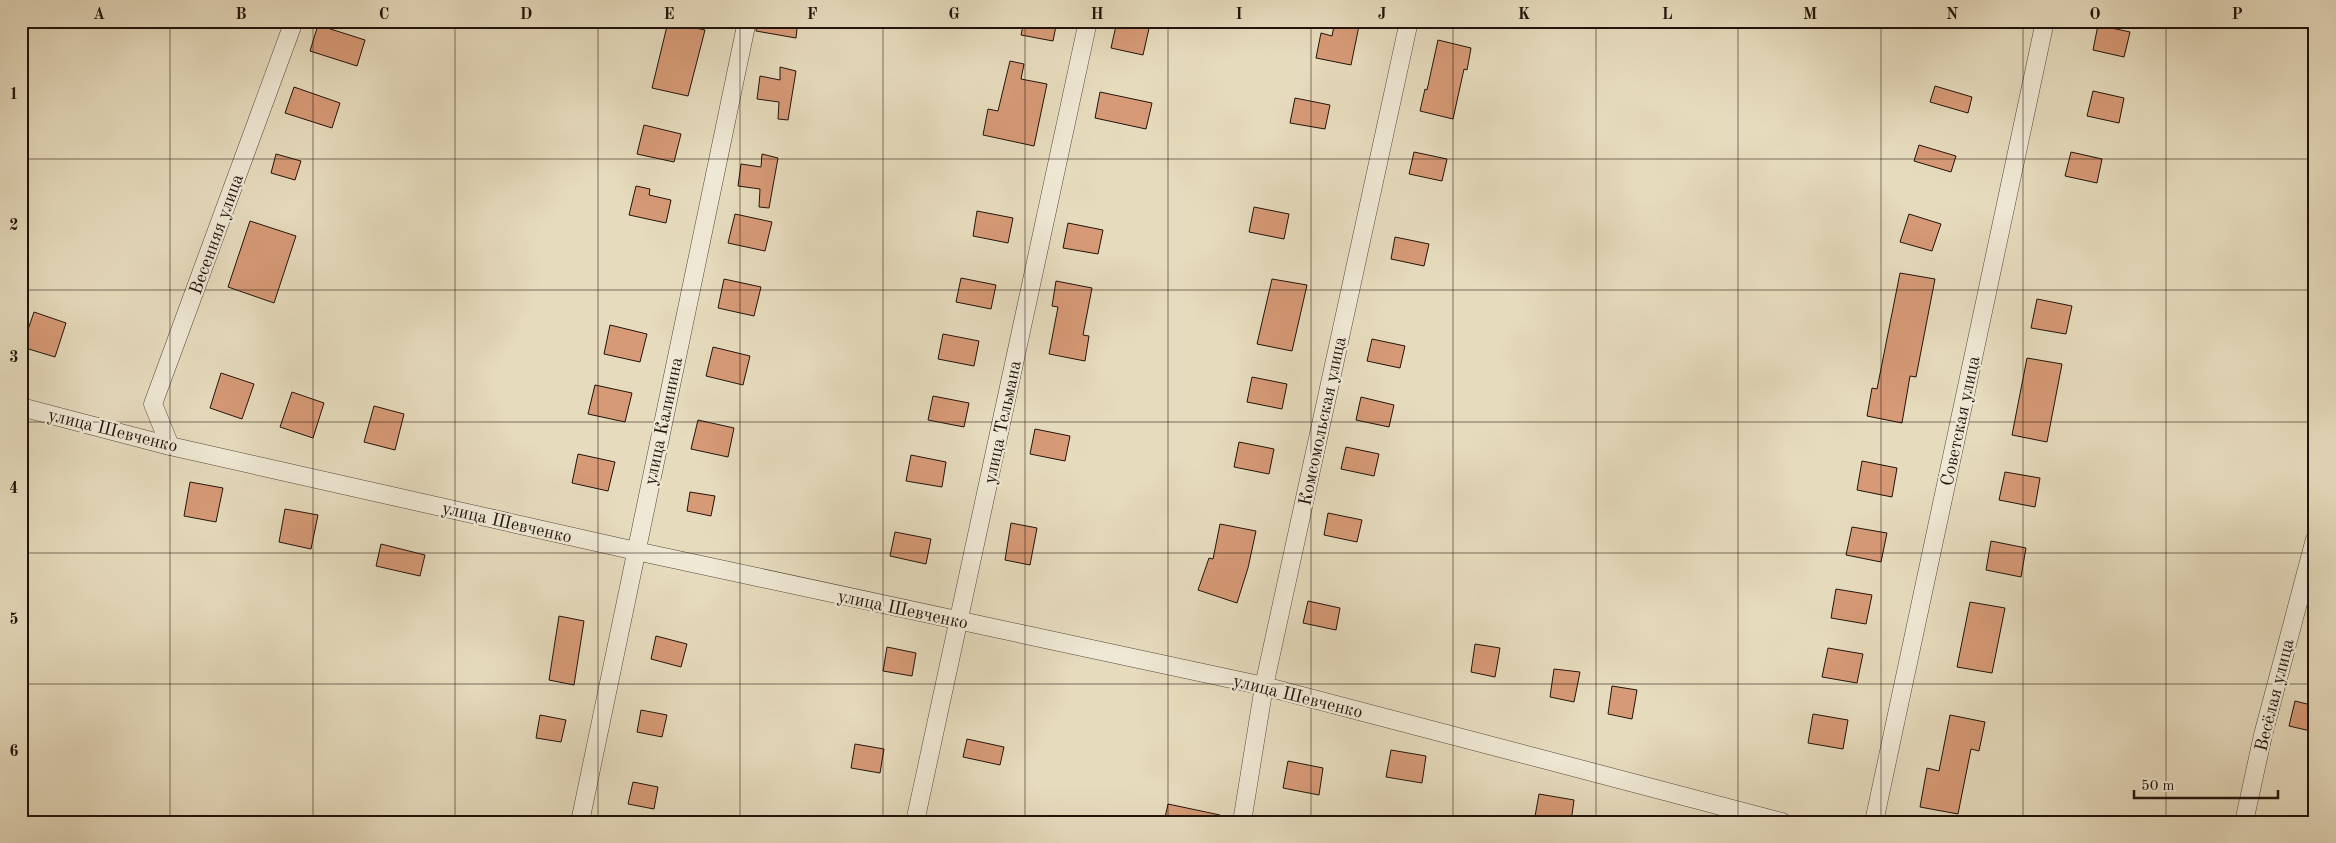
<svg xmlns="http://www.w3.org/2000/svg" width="2336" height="843" viewBox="0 0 2336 843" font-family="'Old Standard TT',serif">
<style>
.building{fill:#d69a76;stroke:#21130c}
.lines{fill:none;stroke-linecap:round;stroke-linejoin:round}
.minor-casing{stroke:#524538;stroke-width:19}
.minor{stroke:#efe8d4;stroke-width:18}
.grid{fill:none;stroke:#21130c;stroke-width:1;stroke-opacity:0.55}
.labels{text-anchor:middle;stroke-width:4.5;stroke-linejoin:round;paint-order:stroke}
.street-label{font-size:18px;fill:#21130c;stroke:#efe8d4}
.neatline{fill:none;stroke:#21130c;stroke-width:2}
.grid-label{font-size:16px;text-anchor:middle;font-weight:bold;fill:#21130c}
</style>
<rect width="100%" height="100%" fill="#e6dbbd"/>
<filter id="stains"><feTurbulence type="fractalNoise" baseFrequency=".004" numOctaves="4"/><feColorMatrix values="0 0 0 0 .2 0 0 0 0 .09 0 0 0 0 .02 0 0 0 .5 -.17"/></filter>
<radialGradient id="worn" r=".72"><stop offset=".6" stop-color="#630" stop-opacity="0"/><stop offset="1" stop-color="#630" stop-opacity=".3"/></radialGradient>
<g class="building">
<polygon points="757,21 798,21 796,38 756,31"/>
<polygon points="1024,21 1057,21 1053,41 1021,35"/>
<polygon points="1117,21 1150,24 1143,55 1111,48"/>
<polygon points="1335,21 1360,21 1351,65 1316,58 1321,33 1332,36"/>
<polygon points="668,22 705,30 688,96 652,88"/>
<polygon points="318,25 365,40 357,66 310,51"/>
<polygon points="2098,25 2130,32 2124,57 2093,50"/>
<polygon points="1438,40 1471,48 1467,70 1464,69 1453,119 1420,111 1425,89 1427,90"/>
<polygon points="1010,61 1024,64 1021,79 1047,84 1034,146 983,135 988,109 998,111"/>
<polygon points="780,67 796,71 788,120 778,119 779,102 757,99 760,76 780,80"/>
<polygon points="1935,86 1972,97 1968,113 1930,102"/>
<polygon points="294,87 340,103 332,128 285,113"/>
<polygon points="2093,91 2124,98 2119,123 2087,116"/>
<polygon points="1100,92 1152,103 1146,129 1095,118"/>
<polygon points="1295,98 1330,105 1325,129 1290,123"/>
<polygon points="644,125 681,134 674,162 637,154"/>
<polygon points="1919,145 1956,156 1951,172 1914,161"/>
<polygon points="1414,152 1447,159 1442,181 1409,174"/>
<polygon points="2071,152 2102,159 2097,183 2065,176"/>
<polygon points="276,154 301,161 295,180 271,173"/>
<polygon points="762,154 778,158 769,208 759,207 760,189 738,186 741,164 761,167"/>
<polygon points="636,186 650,189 649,195 671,200 666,223 629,215"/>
<polygon points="1254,207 1289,214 1284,239 1249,232"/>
<polygon points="977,211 1013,218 1008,243 973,236"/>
<polygon points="735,214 772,222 765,251 728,243"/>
<polygon points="1909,214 1941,224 1932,251 1900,242"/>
<polygon points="250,221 296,236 274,303 228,287"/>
<polygon points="1068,223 1103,230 1098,254 1063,248"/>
<polygon points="1395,237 1429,244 1424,266 1391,259"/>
<polygon points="1900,273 1935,279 1916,377 1910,376 1902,423 1867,416 1872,388 1877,389"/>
<polygon points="961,278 996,285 991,309 956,302"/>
<polygon points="724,279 761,287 754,316 718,308"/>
<polygon points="1272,279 1307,285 1292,351 1257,344"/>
<polygon points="1056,281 1092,288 1083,335 1089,336 1085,361 1049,354 1058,307 1052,306"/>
<polygon points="2037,299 2072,306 2066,334 2031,328"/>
<polygon points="34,312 66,323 55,357 22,347"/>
<polygon points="610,325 647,334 640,362 604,354"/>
<polygon points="943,334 979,341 974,366 938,359"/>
<polygon points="1372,339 1405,346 1400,368 1367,361"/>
<polygon points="713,347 750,356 743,385 706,376"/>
<polygon points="2027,358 2062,364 2047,442 2012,435"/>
<polygon points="221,373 254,384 242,419 210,408"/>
<polygon points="1252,377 1287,384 1282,409 1247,402"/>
<polygon points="595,385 632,393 625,422 588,414"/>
<polygon points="292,392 324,403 313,438 280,427"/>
<polygon points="933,396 969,403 964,427 928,420"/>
<polygon points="1361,397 1394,405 1389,427 1356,420"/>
<polygon points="374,406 404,414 395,450 364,442"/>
<polygon points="698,420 734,428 728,457 691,449"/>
<polygon points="1035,429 1070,436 1065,461 1030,454"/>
<polygon points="1239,442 1274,449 1269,474 1234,467"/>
<polygon points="1346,447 1379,454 1374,476 1341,469"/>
<polygon points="578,454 615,462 608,491 572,483"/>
<polygon points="911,455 946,462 942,487 906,481"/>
<polygon points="1862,461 1897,468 1892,497 1857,490"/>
<polygon points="2005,472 2040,478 2035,507 1999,500"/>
<polygon points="190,482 223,488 216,522 184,516"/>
<polygon points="690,492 715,496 711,516 687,511"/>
<polygon points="285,509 318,515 311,549 279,542"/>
<polygon points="1328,513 1362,520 1357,542 1324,535"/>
<polygon points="1011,523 1037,528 1030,565 1005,560"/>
<polygon points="1220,524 1256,531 1248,568 1237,603 1198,590 1209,558 1213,559"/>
<polygon points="1852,527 1887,533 1881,562 1846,555"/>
<polygon points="895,532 931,539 926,564 890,556"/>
<polygon points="1991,541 2026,548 2021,577 1986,570"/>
<polygon points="381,544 425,555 420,576 376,566"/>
<polygon points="1836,589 1872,595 1866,624 1831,618"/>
<polygon points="1308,601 1340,608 1336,630 1303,623"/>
<polygon points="1970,602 2005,608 1992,673 1957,667"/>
<polygon points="559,616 584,621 574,685 549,680"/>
<polygon points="656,636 687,644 681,667 651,659"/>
<polygon points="1475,644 1500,648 1495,677 1471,672"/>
<polygon points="887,647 916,653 912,676 883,671"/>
<polygon points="1828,648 1863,654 1857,683 1822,677"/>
<polygon points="1554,669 1580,672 1574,702 1550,697"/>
<polygon points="1612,686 1637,690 1632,719 1608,714"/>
<polygon points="2295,701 2315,706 2315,732 2289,726"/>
<polygon points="641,710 667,715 662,737 637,732"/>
<polygon points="1813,714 1848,720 1843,749 1808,743"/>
<polygon points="540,715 566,720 561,742 536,738"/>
<polygon points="1950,715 1985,722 1979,751 1971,749 1958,814 1920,807 1927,768 1939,771"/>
<polygon points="967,739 1004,747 1000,765 963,757"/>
<polygon points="855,744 884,749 880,773 851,768"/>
<polygon points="1391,750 1426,756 1422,783 1386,777"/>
<polygon points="1288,761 1323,768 1319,795 1283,788"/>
<polygon points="633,782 658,787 654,809 628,804"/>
<polygon points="1539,794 1574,800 1571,822 1534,822"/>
<polygon points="1168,804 1220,815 1219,822 1164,822"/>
</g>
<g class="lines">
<defs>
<g id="minor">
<polyline points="21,407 170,446 636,551 1264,686 1782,822"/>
<polyline points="170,446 153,404 294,21"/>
<polyline points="580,822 747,21"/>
<polyline points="915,822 1088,21"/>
<polyline points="1242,822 1264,686 1409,21"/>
<polyline points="1874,822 2045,21"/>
<polyline points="2244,822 2263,735 2315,539"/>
</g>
</defs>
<use href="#minor" class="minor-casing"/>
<use href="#minor" class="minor"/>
</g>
<path class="grid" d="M170,21V822M313,21V822M455,21V822M598,21V822M740,21V822M883,21V822M1025,21V822M1168,21V822M1311,21V822M1453,21V822M1596,21V822M1738,21V822M1881,21V822M2023,21V822M2166,21V822M21,159H2315M21,290H2315M21,422H2315M21,553H2315M21,684H2315"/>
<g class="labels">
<g class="street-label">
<text transform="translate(216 234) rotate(-70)" y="6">Весенняя улица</text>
<text transform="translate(663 421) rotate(-78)" y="6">улица Калинина</text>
<text transform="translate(1322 421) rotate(-78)" y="6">Комсомольская улица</text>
<text transform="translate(1960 421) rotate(-78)" y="6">Советская улица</text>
<text transform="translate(1002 422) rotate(-78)" y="6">улица Тельмана</text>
<text transform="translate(113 430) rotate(14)" y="6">улица Шевченко</text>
<text transform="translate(507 522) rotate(13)" y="6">улица Шевченко</text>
<text transform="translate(903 609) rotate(12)" y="6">улица Шевченко</text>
<text transform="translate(2274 695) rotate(-76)" y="6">Весёлая улица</text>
<text transform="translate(1298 696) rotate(14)" y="6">улица Шевченко</text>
</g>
</g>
<rect width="2336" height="843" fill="none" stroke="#e6dbbd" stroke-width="55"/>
<path d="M2134 790v8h144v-8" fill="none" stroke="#21130c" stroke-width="2.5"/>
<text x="2141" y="790" font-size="15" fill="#21130c" stroke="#efe8d4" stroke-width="4" paint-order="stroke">50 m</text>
<rect x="28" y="28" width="2280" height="788" class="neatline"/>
<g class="grid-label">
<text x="99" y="19">A</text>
<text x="241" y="19">B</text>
<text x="384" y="19">C</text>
<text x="526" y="19">D</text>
<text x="669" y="19">E</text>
<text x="812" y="19">F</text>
<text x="954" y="19">G</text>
<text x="1097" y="19">H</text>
<text x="1239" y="19">I</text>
<text x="1382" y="19">J</text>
<text x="1524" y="19">K</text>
<text x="1667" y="19">L</text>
<text x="1810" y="19">M</text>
<text x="1952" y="19">N</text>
<text x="2095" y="19">O</text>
<text x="2237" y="19">P</text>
<text x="14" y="99">1</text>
<text x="14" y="230">2</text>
<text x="14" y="362">3</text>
<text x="14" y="493">4</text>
<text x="14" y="624">5</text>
<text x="14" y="756">6</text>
</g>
<rect width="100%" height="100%" filter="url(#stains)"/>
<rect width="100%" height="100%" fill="url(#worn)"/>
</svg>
